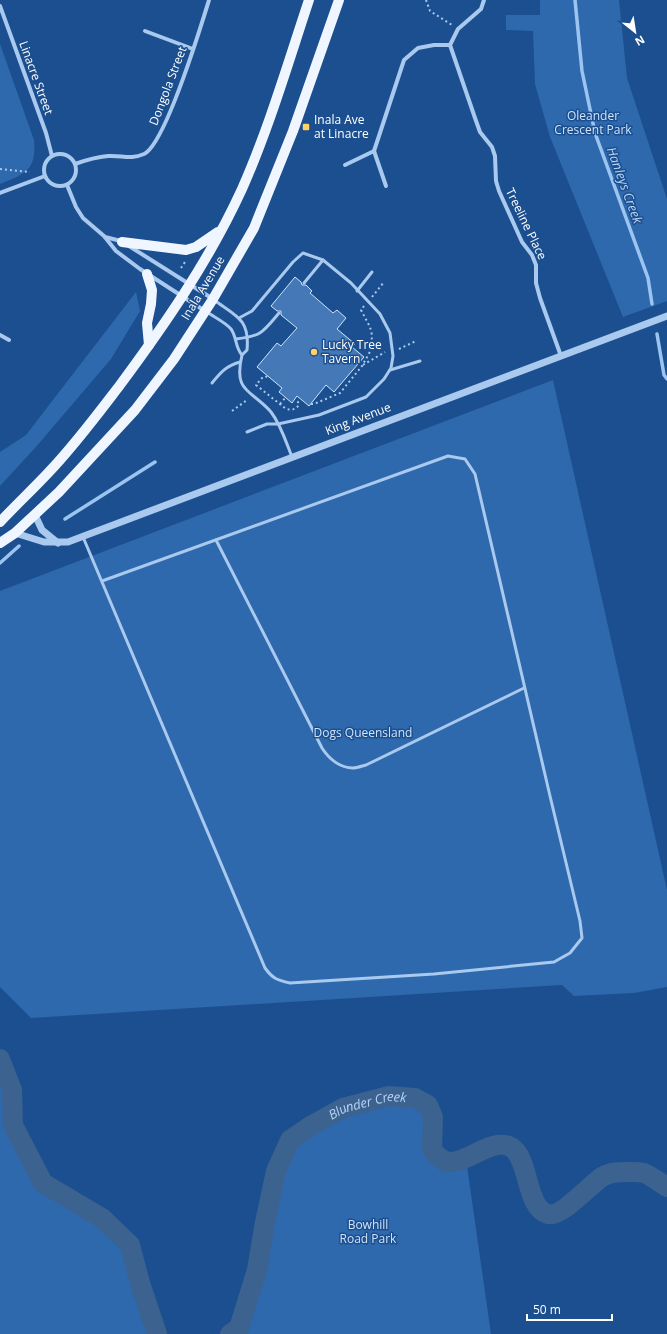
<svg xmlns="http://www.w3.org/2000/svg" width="667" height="1334" viewBox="0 0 667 1334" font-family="'Open Sans',sans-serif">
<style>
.green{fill:#2e69ad}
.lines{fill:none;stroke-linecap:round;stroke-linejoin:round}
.stream{stroke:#9cc4f0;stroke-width:3.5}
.river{stroke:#3c6290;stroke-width:20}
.building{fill:#4478b7;stroke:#cfe3fa}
.path{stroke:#a9c9ee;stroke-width:2;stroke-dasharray:2 3;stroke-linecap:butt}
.service{stroke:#a9c9ee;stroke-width:3}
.minor{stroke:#a9c9ee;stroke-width:4}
.tertiary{stroke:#a9c9ee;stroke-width:7}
.primary{stroke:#f0f6ff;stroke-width:10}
.poi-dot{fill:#ffd166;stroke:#1b4f8f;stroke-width:1.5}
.labels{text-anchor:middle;stroke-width:3;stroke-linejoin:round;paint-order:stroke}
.street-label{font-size:12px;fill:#fff;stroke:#1b4f8f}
.park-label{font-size:12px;fill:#cfe3fa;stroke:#1b4f8f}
.poi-label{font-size:12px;fill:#fff;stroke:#1b4f8f;text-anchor:start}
.water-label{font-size:13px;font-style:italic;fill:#b5d3f5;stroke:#1b4f8f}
</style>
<rect width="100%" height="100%" fill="#1b4f8f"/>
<g class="green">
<polygon points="540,0 619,0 627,78 667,199 667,301 623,317 550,137 535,84 533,31 506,30 506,15 540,15"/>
<path d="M0,44L34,140C37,170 25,174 0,184Z"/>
<polygon points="136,292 140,311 111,359 35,448 0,486 0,452 26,435"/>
<polygon points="553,380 667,890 667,987 634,993 574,996 562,985 31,1018 0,987 0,591"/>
<polygon points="0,1059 12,1090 13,1125 43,1183 102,1218 130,1245 140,1283 157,1334 0,1334"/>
<path d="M389,1096C405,1098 430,1096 433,1117C434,1124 432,1141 432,1149C445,1164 447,1163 466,1159L491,1334H230L239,1328L257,1270L265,1222L276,1171L290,1140L309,1127L343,1108Z"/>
</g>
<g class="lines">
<g class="stream">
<polyline points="575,0 582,71 595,133 648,278 652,304"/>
<polyline points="657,334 664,375 667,379"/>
<polyline points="65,519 155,462"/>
<polyline points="0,563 19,546"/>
</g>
<g class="river">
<polyline points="0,1059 12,1090 13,1125 43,1183 102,1218 130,1245 140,1283 157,1334"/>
<path id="s1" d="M230,1334L239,1328L257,1270L265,1222L276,1171L290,1140L309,1127L343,1108L389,1096L415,1098L428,1105L433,1117L432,1149C434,1152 437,1156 440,1158C459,1174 489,1135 511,1147C530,1158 525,1208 548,1214C561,1218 591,1184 602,1177C611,1171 622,1172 632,1172C635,1172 640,1172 644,1173C652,1176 660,1183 667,1187"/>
</g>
</g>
<polygon class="building" points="295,277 301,282 302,285 306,285 312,291 310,293 333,313 337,310 346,318 337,329 355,344 352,347 364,357 334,392 326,385 309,406 297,396 292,403 279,392 282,388 257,367 277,343 281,346 297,328 281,315 281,311 277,311 271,306"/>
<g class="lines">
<g class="path">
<polyline points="426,0 430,11 452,25"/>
<polyline points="0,169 30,172"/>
<polyline points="181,268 185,262"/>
<polyline points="372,297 384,282"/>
<polyline points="399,349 416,341"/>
<polyline points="363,365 385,352"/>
<path d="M267,376L265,378H262L256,385L286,409C292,410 295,410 299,405L298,402L296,399"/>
<polyline points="280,404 286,397"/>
<polyline points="311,404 314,404 340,393 362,366 371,350 372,335 370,327 361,310 364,306"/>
<polyline points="232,411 247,400"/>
</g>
<g class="service">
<polyline points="304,283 323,260"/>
<polyline points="357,291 372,272"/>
<path d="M214,300C236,316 250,319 247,350L242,355C233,393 251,389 271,412C281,425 286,442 292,457"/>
<path d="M207,312C214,317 225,322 231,329C237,337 235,348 242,355"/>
<polyline points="239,318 252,311 293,262 303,253 323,260 351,283 380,314 390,333 393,356 391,368 384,379 366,397 319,415 278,424 267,424 247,432"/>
<path d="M236,339C262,336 263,332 279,313"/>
<polyline points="390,370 420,361"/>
<path d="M212,383C221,372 226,366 240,362"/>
<path d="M83,537L265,968C273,979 277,980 290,983L434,974L554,962L570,953L582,938L580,921L550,796L475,474L465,459L448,456L102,581"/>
<path d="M216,540L322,748C329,759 340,768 353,768C357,768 362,766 366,765L524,688"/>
</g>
<g class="minor">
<polyline points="484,0 481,9 458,29 450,45 475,118 480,132 492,147 495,156 496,181 499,191 522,242 532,255 536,265 536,283 540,298 561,356"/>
<polyline points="0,6 46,133 52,156"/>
<polyline points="145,31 193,49"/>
<circle cx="60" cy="170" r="16"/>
<path d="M75,164C86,160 96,157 108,156C122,155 130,160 144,154C165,144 201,26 209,0"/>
<polyline points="345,165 374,151"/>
<polyline points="67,185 76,207 83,218 104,236 116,251 140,269 205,311"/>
<polyline points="386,186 374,151 404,60 418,48 434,45 450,45"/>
<polyline points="0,193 45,176"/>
<polyline points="105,237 121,241"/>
<polyline points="129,246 213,299"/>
<polyline points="0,335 9,340"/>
</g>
<g class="tertiary">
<polyline points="35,515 42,530 58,543"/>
<polyline points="15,533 44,542 68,542 667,316"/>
</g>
<g class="primary">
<polyline points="122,242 186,250 196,247 218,232"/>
<polyline points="147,274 152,290 151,304 147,323 149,345"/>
<path d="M0,522C16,505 32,490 48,473C74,446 97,415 120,385C166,323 210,259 242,189C269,128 288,63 309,0"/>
<polyline points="0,543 15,533 59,492 135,410 174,359 213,299 254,228 293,131 339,0"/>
</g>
</g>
<g class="poi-dot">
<rect x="302" y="123" width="8" height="8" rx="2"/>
<circle cx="314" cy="352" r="4"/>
</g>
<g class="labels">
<g class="street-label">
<text transform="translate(36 78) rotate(70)" y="4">Linacre Street</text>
<text transform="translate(168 86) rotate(-69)" y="4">Dongola Street</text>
<text transform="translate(526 224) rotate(64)" y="4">Treeline Place</text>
<text transform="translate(203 288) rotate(-59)" y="4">Inala Avenue</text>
<text transform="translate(358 419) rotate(-21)" y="4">King Avenue</text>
</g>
<g class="park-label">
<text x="593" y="120">Oleander<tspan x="593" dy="14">Crescent Park</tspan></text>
<text x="363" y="737">Dogs Queensland</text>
<text x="368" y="1229">Bowhill<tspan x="368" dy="14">Road Park</tspan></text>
</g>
<g class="poi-label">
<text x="314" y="124">Inala Ave<tspan x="314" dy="14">at Linacre</tspan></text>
<text x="322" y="349">Lucky Tree<tspan x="322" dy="14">Tavern</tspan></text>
</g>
<g class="water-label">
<text transform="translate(625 185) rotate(70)" y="5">Hanleys Creek</text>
<text dy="5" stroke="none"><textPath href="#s1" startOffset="293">Blunder Creek</textPath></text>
</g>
</g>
<g transform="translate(635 32) rotate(150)" stroke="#1b4f8f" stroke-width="3" paint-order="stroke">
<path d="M0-3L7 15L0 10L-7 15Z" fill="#ffffff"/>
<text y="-6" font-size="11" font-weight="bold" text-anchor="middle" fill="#ffffff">N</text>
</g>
<path d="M527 1314v6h85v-6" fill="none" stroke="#ffffff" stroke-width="2"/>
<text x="533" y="1314" font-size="12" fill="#ffffff" stroke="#1b4f8f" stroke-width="3" paint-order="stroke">50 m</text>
</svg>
